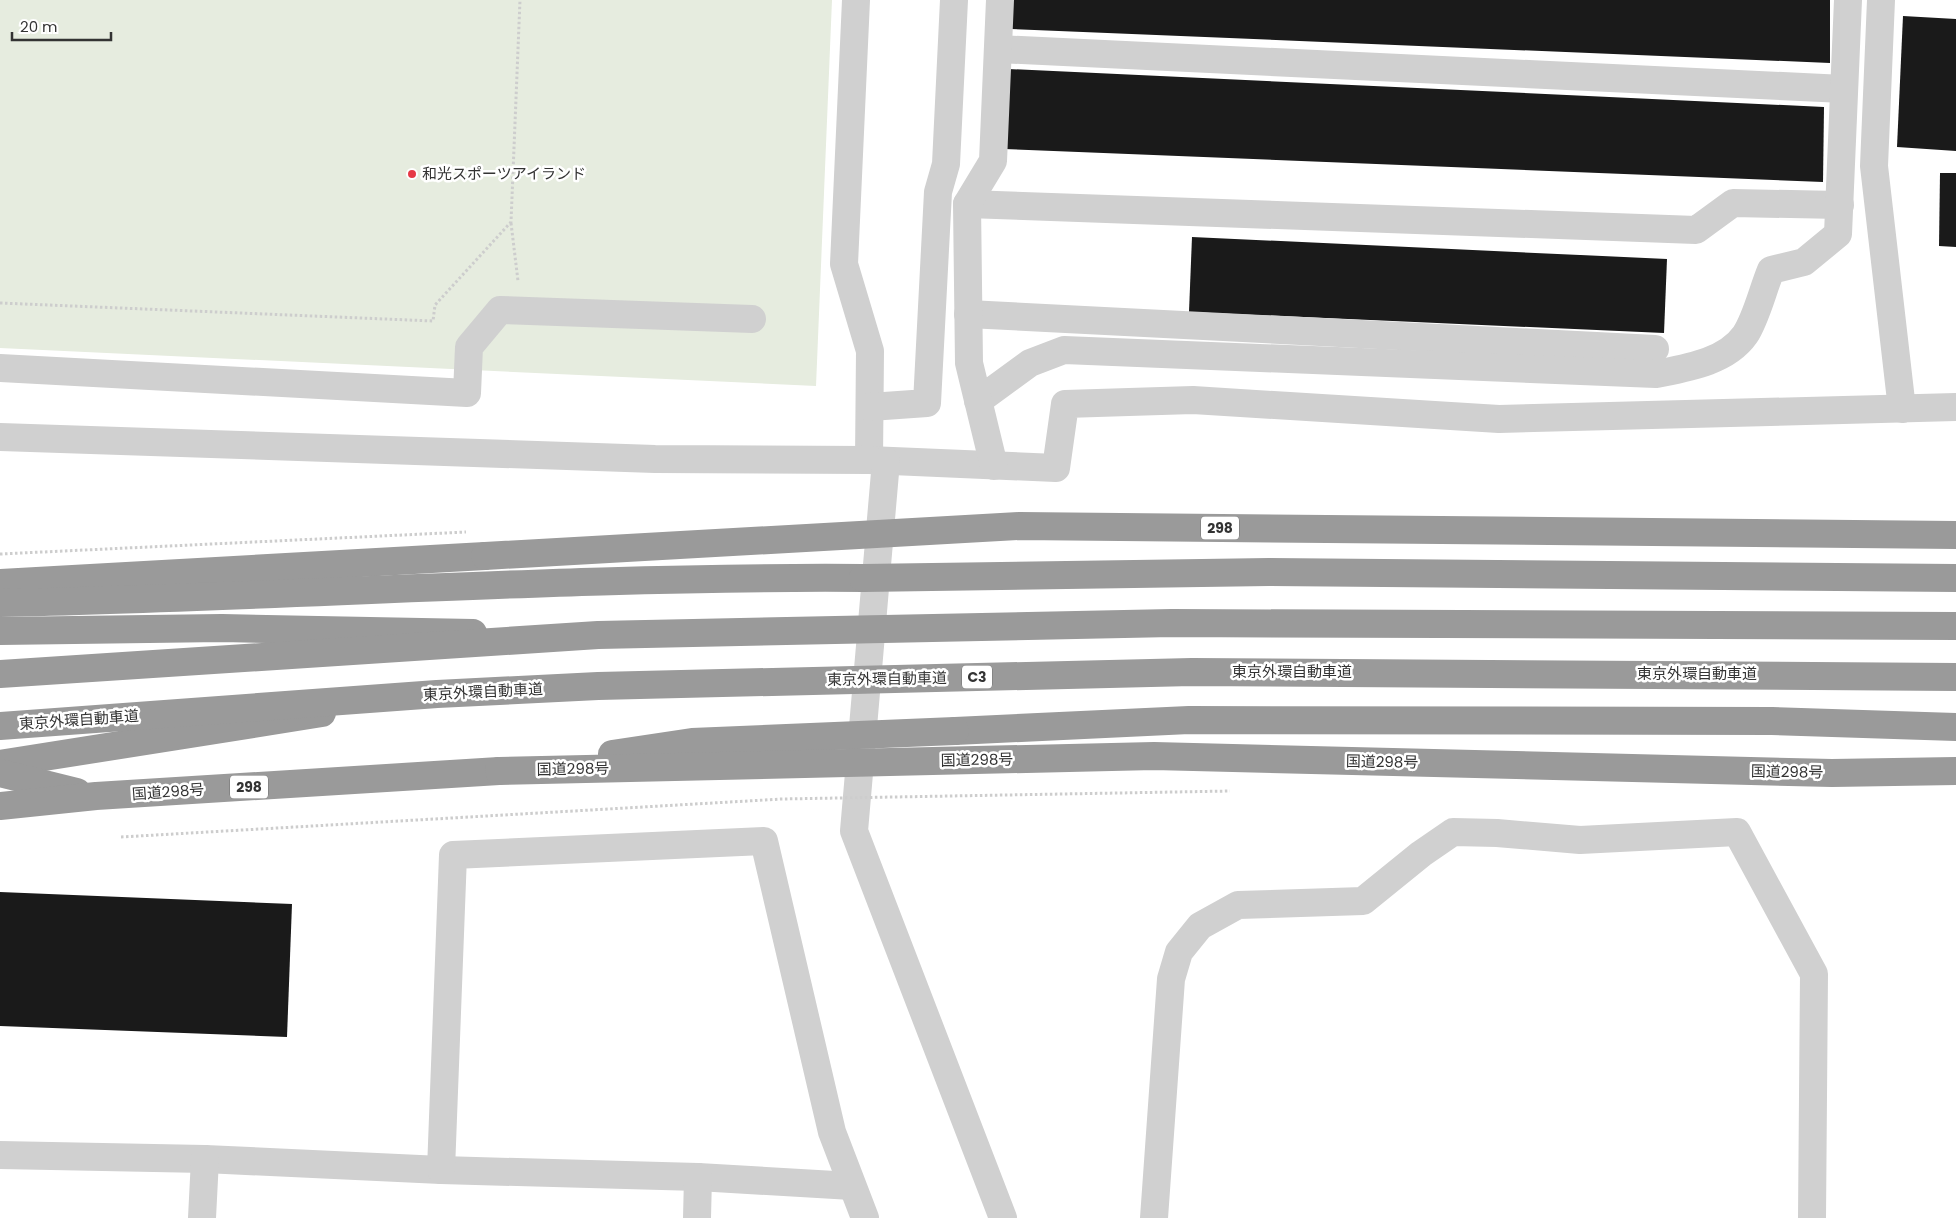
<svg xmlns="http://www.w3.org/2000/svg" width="1956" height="1218" viewBox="0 0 1956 1218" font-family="Poppins,'Noto Sans JP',sans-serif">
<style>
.green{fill:#e6ecdf}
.building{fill:#1a1a1a}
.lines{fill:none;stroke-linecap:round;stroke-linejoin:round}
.path{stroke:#cdcdcd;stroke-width:3;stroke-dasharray:2.5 2.5;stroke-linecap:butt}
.minor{stroke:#d0d0d0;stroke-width:28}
.highway{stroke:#9a9a9a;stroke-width:28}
.path-bridge{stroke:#cdcdcd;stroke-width:3;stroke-dasharray:2.5 2.5;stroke-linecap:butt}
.highway-bridge{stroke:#9a9a9a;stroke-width:28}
.poi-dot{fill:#e63946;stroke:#fff;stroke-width:2}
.labels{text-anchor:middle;stroke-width:5;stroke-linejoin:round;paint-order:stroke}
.shield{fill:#fff;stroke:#707070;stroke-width:1}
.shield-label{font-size:14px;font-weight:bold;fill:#333}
.poi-label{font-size:15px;fill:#333;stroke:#fff;text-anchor:start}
.street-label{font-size:15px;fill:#333;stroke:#fff}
</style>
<rect width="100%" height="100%" fill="#fff"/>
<polygon class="green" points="0,0 832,0 816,386 0,348"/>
<g class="building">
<polygon points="1013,0 1830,0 1830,63 1011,29"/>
<polygon points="1903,16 1956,19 1956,151 1897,147"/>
<polygon points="1008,69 1824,107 1823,182 1004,149"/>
<polygon points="1940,173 1956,173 1956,247 1939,246"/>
<polygon points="1192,237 1667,259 1664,333 1189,312"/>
<polygon points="0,892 292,904 287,1037 0,1026"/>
</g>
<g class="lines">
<g class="path">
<polyline points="511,223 518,281"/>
<polyline points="0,303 433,321 435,305 511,222 520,0"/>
</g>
<g class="minor">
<polyline points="856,0 844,264 870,351 869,460"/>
<polyline points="1881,0 1874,166 1902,409"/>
<polyline points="998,49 1844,89"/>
<polyline points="967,204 1696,230 1733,203 1840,205"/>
<polyline points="968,314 1655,349"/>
<polyline points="0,368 467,393 469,347 500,310 752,319"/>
<path d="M978,401L1030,363L1064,350L1656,374C1686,368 1726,362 1745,335C1756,319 1763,289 1771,270L1804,262L1838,234L1848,0"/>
<polyline points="870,407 927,403 938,192 946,164 954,0"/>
<polyline points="0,437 655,459 869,460 1056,468 1065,404 1193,400 1499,419 1956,407"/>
<polyline points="886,461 854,831 1003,1218"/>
<polyline points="994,466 969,363 967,204 993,161 1000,0"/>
<polyline points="0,1155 205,1159 441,1170 698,1177 852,1186"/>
<polyline points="441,1170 453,855 764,841 832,1132 865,1218"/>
<polyline points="202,1218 205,1159"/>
<polyline points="697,1218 698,1177"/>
<polyline points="1154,1218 1171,979 1179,952 1200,926 1238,905 1363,901 1421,854 1453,832 1497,833 1580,840 1737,832 1814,974 1812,1218"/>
</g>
<g class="highway">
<polyline points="0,583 485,556"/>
<path d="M0,603C288,597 575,576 863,578"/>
<polyline points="0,631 222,628 473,633"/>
<polyline points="955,731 1189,720 1772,721 1956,727"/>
<polyline points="0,764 322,713"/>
<polyline points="0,773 77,792"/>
<polyline points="0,806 96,796 499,771"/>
</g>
<g class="path-bridge">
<polyline points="0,554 466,532"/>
<polyline points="121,837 782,799 1230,791"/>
</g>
<g class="highway-bridge">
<polyline points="485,556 1019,526 1956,535"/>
<polyline points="863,578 1269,572 1956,578"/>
<polyline points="0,674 598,635 1172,623 1956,626"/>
<polyline points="0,726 437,694 598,686 1192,672 1956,677"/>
<polyline points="612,754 692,742 955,731"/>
<polyline points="499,771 1154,756 1832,773 1956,771"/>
</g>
</g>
<circle class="poi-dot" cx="412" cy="174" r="5"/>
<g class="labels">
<g class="shield">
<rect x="1201" y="516.5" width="38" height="23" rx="4"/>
<rect x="962" y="665.5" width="30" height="23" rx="4"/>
<rect x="230" y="775.5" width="38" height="23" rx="4"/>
</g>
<g class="shield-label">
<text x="1220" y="533">298</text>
<text x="977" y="682">C3</text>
<text x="249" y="792">298</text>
</g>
<g class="poi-label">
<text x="422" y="179">和光スポーツアイランド</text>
</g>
<g class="street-label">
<text x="1292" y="677">東京外環自動車道</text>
<text x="1697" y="679">東京外環自動車道</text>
<text transform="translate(887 679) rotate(-1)" y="5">東京外環自動車道</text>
<text transform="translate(483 692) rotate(-3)" y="5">東京外環自動車道</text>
<text transform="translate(79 720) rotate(-4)" y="5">東京外環自動車道</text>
<text transform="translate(977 760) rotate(-1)" y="5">国道298号</text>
<text transform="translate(1382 762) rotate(1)" y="5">国道298号</text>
<text transform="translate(573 769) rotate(-1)" y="5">国道298号</text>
<text transform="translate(1787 772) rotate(1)" y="5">国道298号</text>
<text transform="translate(168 792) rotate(-4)" y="5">国道298号</text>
</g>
</g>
<path d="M12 32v8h99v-8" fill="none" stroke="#333333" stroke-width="2.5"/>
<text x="20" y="32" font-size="15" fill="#333333" stroke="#ffffff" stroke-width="4" paint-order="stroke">20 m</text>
</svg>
